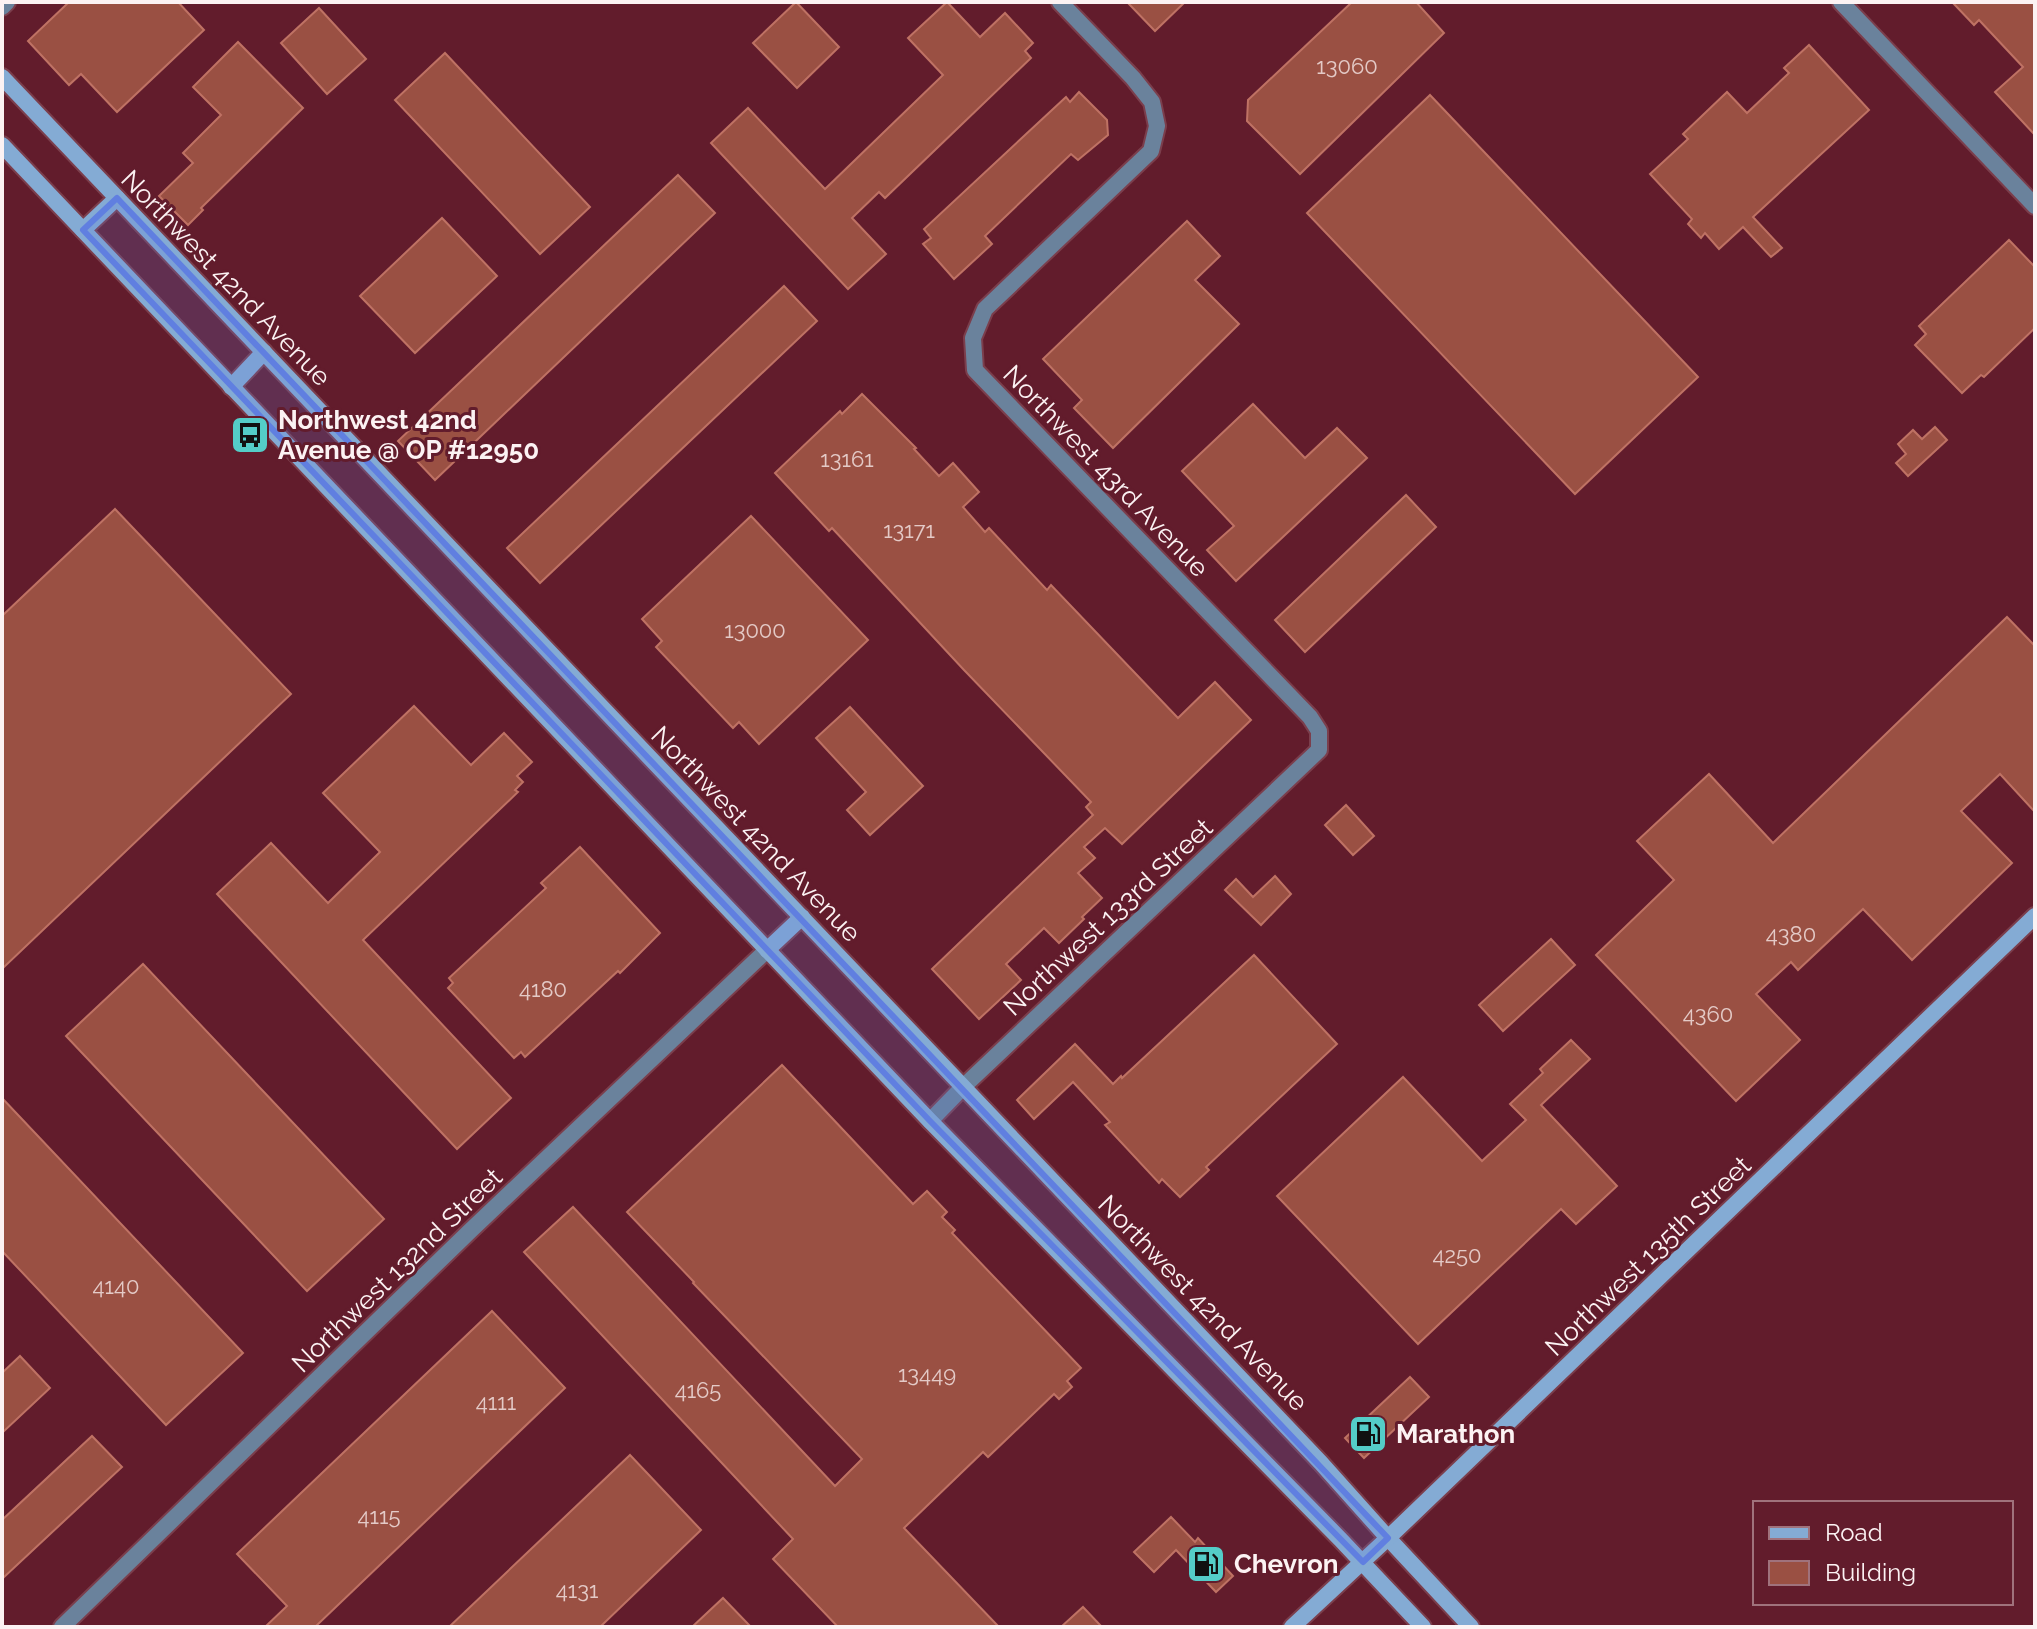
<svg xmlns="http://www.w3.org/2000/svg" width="2037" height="1629" viewBox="0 0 2037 1629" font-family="Raleway,sans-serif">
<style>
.building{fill:#9a5043;stroke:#bf7264;stroke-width:2}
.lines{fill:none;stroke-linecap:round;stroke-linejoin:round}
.street-casing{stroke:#7b3e4c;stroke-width:20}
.secondary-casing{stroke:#7b3e4c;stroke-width:20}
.street{stroke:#6a829c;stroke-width:16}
.secondary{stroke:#84abd4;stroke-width:16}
.marked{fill:#607fe0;fill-opacity:0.2;stroke:#607fe0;stroke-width:6;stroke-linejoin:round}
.labels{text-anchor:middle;stroke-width:6;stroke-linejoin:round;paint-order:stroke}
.number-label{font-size:22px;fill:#e4cac7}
.street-label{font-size:26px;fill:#fcf2f3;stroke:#621c2c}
.poi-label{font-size:26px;font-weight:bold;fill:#fcf2f3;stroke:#621c2c;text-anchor:start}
</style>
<rect width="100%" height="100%" fill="#621c2c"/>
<g class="building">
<polygon points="69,2 178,2 204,30 117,112 81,74 69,85 28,41"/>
<polygon points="796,2 839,47 797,88 753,43"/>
<polygon points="947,2 980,37 1005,13 1033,43 1025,51 1031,58 885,198 879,192 852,218 886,254 848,289 711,143 748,108 825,189 943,75 908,38"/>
<polygon points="1127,2 1185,2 1155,31"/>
<polygon points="1352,2 1416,2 1444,33 1300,174 1247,121 1248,100"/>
<polygon points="1952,2 2035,2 2035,135 1995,92 2023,67 1979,20 1974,25"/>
<polygon points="319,8 366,59 327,94 281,43"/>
<polygon points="238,42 303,108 201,208 203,210 188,225 159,196 193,163 183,153 221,115 193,87"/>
<polygon points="1809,45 1869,110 1753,217 1782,248 1771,257 1743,227 1719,249 1705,233 1701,238 1688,224 1692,219 1650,174 1688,139 1683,134 1727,92 1747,113 1789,73 1784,68"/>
<polygon points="445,53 590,207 540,254 395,100"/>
<polygon points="1079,92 1107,120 1108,135 1078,160 1071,154 985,236 992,244 954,279 923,244 931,238 924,229 1066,97 1070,102"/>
<polygon points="1430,95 1698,377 1575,494 1307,213"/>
<polygon points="678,175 715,213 435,480 398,441"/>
<polygon points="442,218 497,276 415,353 360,296"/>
<polygon points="1187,221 1220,256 1195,280 1239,324 1113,448 1074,408 1082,400 1043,359"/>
<polygon points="2009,240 2035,267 2035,328 1984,377 1981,375 1962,393 1915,345 1926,334 1919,326"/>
<polygon points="784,286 817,321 540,583 507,548"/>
<polygon points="862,394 916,448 914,449 939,476 953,463 979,492 963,507 985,532 989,528 1047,590 1051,585 1178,718 1215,682 1251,720 1122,844 1105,828 1084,847 1095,858 1078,873 1102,898 1082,917 1084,919 1059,943 1044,928 1006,964 1021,980 979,1019 932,969 1093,815 1086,807 1091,802 964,670 832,528 829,531 775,473 840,411 842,414"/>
<polygon points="1253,404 1305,458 1337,428 1367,458 1236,581 1207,550 1234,526 1182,471"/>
<polygon points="1935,427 1947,440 1908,476 1896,463 1906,454 1898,444 1913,430 1922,439"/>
<polygon points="1406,495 1436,527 1305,652 1275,620"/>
<polygon points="115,509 291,694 2,969 2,616"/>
<polygon points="751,516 868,640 759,744 739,722 733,728 656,647 662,641 642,619"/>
<polygon points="2007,617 2035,646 2035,812 2000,774 1961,811 2012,863 1912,960 1863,909 1798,970 1791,962 1756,994 1800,1040 1736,1101 1596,955 1674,880 1637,841 1709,774 1773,843"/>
<polygon points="414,706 471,765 504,733 532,762 517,776 523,782 515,790 518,792 363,940 511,1098 457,1149 217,894 271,843 328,903 380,852 323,793"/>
<polygon points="850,707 923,786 870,835 847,810 866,792 816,738"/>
<polygon points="1346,805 1374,836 1353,855 1325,825"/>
<polygon points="580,847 660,933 620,973 618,971 525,1057 521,1052 514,1058 448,988 453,983 449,978 546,888 541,883"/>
<polygon points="1275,876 1291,894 1261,925 1225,890 1236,879 1253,897"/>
<polygon points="1551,939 1575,965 1503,1031 1479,1005"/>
<polygon points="1254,955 1337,1044 1206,1167 1209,1170 1180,1197 1162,1179 1159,1183 1105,1125 1110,1122 1073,1082 1034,1119 1017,1100 1075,1044 1113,1084 1121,1076 1122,1078"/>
<polygon points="143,964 384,1219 307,1291 66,1036"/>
<polygon points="1571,1040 1590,1059 1541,1105 1617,1186 1576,1224 1561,1209 1418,1344 1277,1196 1403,1077 1482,1161 1526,1120 1510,1104 1543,1073 1540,1069"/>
<polygon points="782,1065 913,1204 927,1191 947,1212 942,1217 955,1230 952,1233 1081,1368 1067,1381 1072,1387 1059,1399 1054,1394 988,1457 983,1452 904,1528 999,1627 838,1627 773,1559 793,1539 524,1252 573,1207 835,1486 862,1459 693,1283 694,1282 627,1212"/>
<polygon points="2,1098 243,1353 166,1425 2,1251"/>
<polygon points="492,1311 565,1388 315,1627 265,1627 287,1606 237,1554"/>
<polygon points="20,1356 50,1388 2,1433 2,1373"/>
<polygon points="1410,1377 1429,1397 1364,1458 1345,1438"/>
<polygon points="92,1436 122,1467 2,1579 2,1520"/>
<polygon points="630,1455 701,1530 600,1627 449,1627"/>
<polygon points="1171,1517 1195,1542 1198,1538 1233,1576 1216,1592 1176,1550 1154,1572 1134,1552"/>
<polygon points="723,1598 751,1627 692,1627"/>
<polygon points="1083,1607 1102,1627 1061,1627"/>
</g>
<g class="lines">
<defs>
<g id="street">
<polyline points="1841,2 2035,206"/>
<polyline points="2,7 7,2"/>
<polyline points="930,1121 963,1087 1319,750 1319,731 1310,717 975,370 973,338 985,309 1151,151 1157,126 1152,102 1133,78 1060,2"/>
<polyline points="62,1627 471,1230 767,950"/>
</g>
<g id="secondary">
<polyline points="2,77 1321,1463 1388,1538 1471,1627"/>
<polyline points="2,145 930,1121 1341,1540 1423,1627"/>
<polyline points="83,230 117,198"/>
<polyline points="231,387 264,352"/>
<polyline points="767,950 802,917"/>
<polyline points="1292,1627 1388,1538 2035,916"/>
</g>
</defs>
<use href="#street" class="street-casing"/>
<use href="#secondary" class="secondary-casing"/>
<use href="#street" class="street"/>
<use href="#secondary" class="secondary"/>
</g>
<path class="marked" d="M117,198L1388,1538L1363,1562L930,1121L83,230Z"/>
<defs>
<symbol id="bus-square" viewBox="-11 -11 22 22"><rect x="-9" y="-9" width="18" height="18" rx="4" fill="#54cdc8" stroke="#621c2c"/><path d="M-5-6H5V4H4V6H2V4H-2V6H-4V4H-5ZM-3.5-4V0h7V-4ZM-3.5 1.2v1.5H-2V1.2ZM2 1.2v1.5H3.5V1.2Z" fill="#111"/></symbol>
<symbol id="fuel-square" viewBox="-11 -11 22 22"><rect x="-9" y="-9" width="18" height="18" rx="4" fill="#54cdc8" stroke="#621c2c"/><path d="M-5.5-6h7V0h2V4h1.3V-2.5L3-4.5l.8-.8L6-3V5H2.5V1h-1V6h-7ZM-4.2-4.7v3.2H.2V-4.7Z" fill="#111"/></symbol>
</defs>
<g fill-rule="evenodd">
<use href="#bus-square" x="228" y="413" width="44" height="44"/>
<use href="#fuel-square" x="1346" y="1412" width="44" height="44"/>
<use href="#fuel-square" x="1184" y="1542" width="44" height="44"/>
</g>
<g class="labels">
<g class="number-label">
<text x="1347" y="74">13060</text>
<text x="847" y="467">13161</text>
<text x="909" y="538">13171</text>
<text x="755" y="638">13000</text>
<text x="1791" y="942">4380</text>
<text x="543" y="997">4180</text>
<text x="1708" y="1022">4360</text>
<text x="1457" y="1263">4250</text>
<text x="116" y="1294">4140</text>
<text x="927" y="1382">13449</text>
<text x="698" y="1398">4165</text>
<text x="496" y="1410">4111</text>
<text x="379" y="1524">4115</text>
<text x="577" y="1598">4131</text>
</g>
<g class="street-label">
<text transform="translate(226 278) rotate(46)" y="9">Northwest 42nd Avenue</text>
<text transform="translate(1106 471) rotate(46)" y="9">Northwest 43rd Avenue</text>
<text transform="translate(756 834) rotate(46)" y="9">Northwest 42nd Avenue</text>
<text transform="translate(1108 917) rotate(-43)" y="9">Northwest 133rd Street</text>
<text transform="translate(1648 1256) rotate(-44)" y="9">Northwest 135th Street</text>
<text transform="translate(397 1270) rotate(-44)" y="9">Northwest 132nd Street</text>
<text transform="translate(1203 1303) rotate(46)" y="9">Northwest 42nd Avenue</text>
</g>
<g class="poi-label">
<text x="278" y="429">Northwest 42nd<tspan x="278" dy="30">Avenue @ OP #12950</tspan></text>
<text x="1396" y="1443">Marathon</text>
<text x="1234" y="1573">Chevron</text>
</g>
</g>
<rect width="2037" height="1629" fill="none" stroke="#fcf2f3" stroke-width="8"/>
<rect x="1753" y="1501" width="260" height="104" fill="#621c2c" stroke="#a0727c" stroke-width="2"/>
<rect x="1769" y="1527" width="40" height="12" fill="#84abd4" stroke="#a0727c" stroke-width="2"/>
<text x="1825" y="1541" font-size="24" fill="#fcf2f3">Road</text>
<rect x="1769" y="1561" width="40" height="24" fill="#9a5043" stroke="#a0727c" stroke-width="2"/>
<text x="1825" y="1581" font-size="24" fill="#fcf2f3">Building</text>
</svg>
